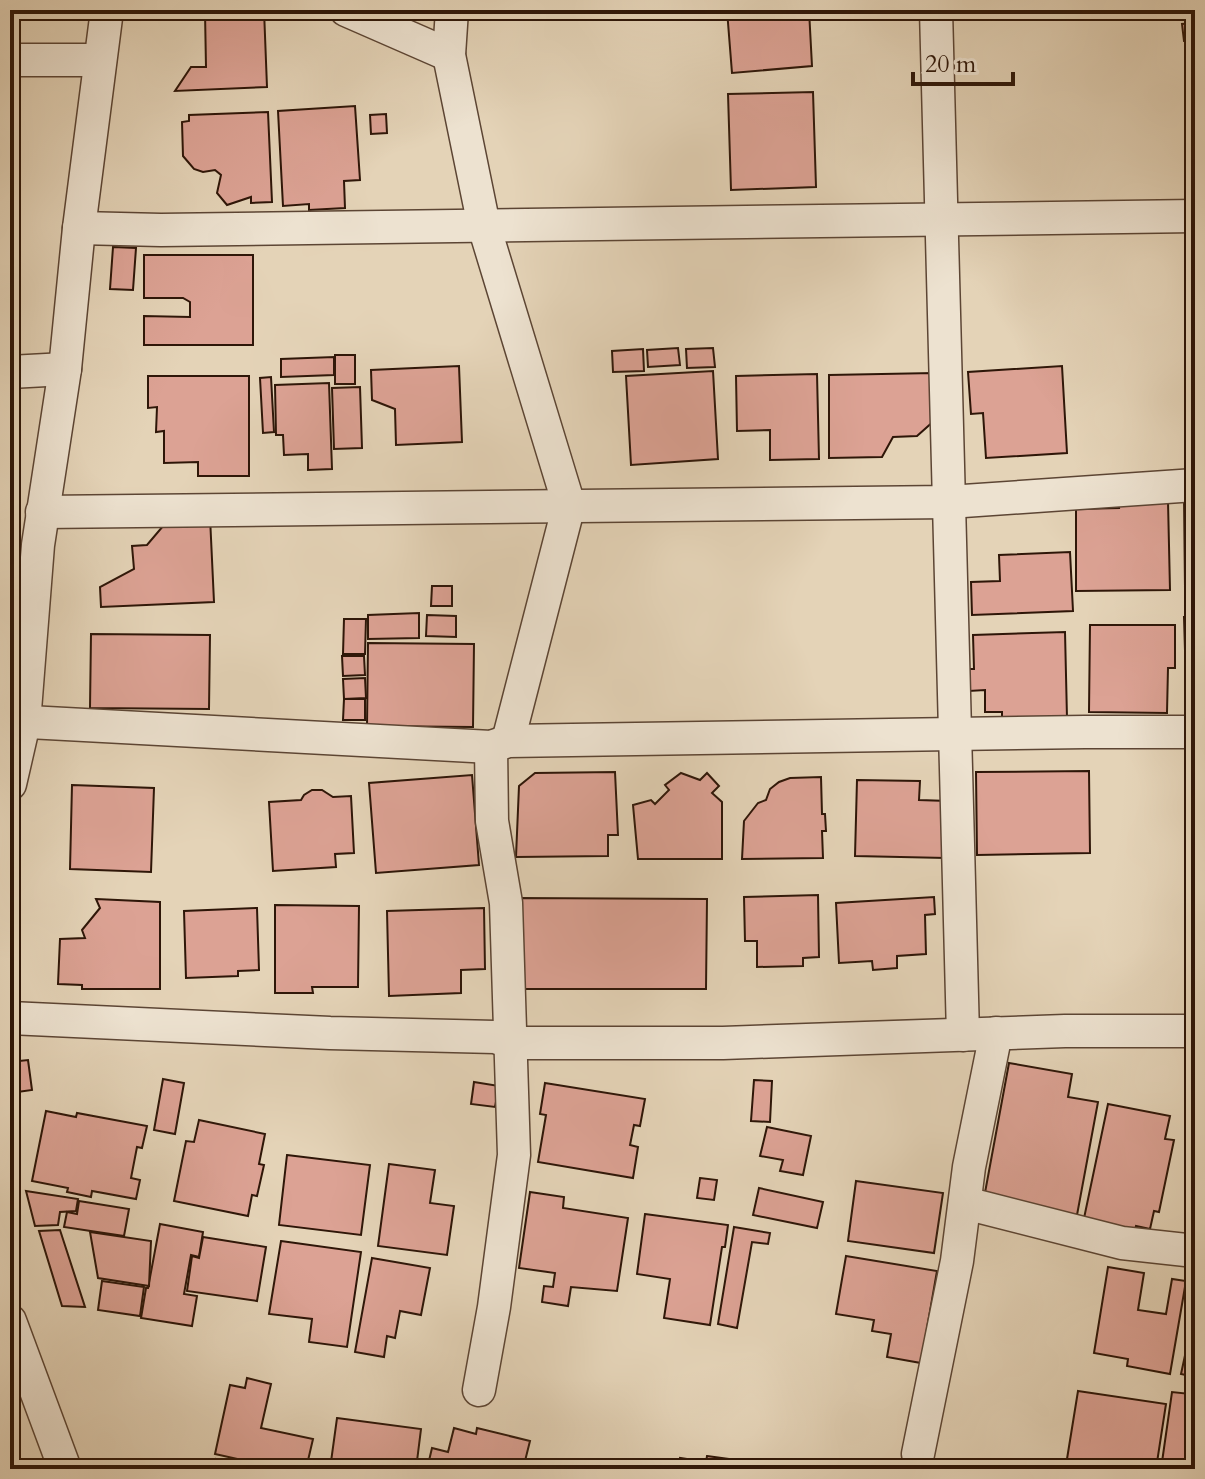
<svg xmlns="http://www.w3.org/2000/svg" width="1205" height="1479" viewBox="0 0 1205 1479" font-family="Cardo,serif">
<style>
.building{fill:#dca294;stroke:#2e1608;stroke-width:2}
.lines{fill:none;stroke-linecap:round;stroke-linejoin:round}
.street-casing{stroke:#5c4534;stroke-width:35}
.street{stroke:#ede2d0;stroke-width:32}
</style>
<rect width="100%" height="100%" fill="#e4d3b7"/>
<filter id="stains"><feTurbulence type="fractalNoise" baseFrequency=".0025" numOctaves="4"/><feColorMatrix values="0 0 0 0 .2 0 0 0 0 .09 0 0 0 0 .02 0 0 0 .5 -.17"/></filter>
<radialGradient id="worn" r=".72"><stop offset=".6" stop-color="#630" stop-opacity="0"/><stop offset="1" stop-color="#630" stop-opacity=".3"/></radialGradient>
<g class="building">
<polygon points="209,10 264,10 267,87 175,91 191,67 206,67 205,12"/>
<polygon points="727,10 809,10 812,66 732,73"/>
<polygon points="1155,10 1180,10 1180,18 1156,19"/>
<polygon points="1195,23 1195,40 1184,41 1182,24"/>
<polygon points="813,92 816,187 731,190 728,94"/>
<polygon points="355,106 360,180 344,181 345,208 309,210 309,204 283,206 278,111"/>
<polygon points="268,112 272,202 251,203 251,197 227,205 217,193 221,175 215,170 203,172 194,169 183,156 182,122 189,121 189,115"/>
<polygon points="386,114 387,133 371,134 370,115"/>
<polygon points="1185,233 1195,233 1195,321 1188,321"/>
<polygon points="113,247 136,248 133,290 110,289"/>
<polygon points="144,255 253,255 253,345 144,345 144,316 190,317 190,302 183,298 144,298"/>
<polygon points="678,348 680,365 648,367 647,350"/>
<polygon points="713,348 715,367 687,368 686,349"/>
<polygon points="643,349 644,371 613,372 612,351"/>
<rect x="335" y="355" width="20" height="29"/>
<polygon points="334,357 334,375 281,377 281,359"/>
<polygon points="459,366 462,442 396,445 395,409 372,400 371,370"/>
<polygon points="1062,366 1067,453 986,458 983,413 971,414 968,372"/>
<polygon points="713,371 718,459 631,465 626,376"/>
<polygon points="934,373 935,420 917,436 893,437 882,457 829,458 829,375"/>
<polygon points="817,374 819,459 770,460 770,430 737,431 736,376"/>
<polygon points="148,376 249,376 249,476 198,476 198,462 164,463 164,431 156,432 157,407 148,408"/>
<polygon points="271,377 274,432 263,433 260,378"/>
<polygon points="329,383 332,469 308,470 308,454 284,455 283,435 276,435 275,385"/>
<polygon points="360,387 362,448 334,449 332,388"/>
<polygon points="1184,495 1195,495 1195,586 1185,587"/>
<polygon points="1118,501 1168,501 1170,590 1076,591 1076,509 1119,508"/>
<polygon points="210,517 214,602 101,607 100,587 134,569 132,546 147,545 169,519"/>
<polygon points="1070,552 1073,611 972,615 971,582 1000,581 999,555"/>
<polygon points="432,586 452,586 452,606 431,606"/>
<polygon points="419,613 419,638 368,639 368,615"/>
<polygon points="427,615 456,616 456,637 426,636"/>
<polygon points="1184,617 1195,617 1195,694 1195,650 1185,650"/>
<polygon points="344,619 366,619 365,654 343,654"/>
<polygon points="1090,625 1175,625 1175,668 1168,668 1167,713 1089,712"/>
<polygon points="1065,632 1067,718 1002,720 1002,712 985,712 985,690 969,691 968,669 974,669 973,635"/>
<polygon points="91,634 210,635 209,709 90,708"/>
<polygon points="368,643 474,644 473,727 367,726"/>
<polygon points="342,656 364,656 365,675 343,676"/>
<polygon points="365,678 366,698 344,699 343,679"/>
<polygon points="344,699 365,699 365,720 343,720"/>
<polygon points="1089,771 1090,853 977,855 976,772"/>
<polygon points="615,772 618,835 608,835 608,856 516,857 519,786 535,773"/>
<polygon points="681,773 700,780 707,773 719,786 712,793 722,802 722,859 638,859 633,805 651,800 655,804 669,790 665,785"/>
<polygon points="472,775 479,865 376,873 369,783"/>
<polygon points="821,777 822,814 825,814 826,831 822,831 823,858 742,859 744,821 758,803 766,800 770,789 779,782 790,778"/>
<polygon points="857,780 920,781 919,800 948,801 946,858 855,856"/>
<polygon points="72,785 154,788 151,872 70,869"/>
<polygon points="312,790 322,790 333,797 351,796 354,853 335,854 336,867 273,871 269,802 301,800 304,795"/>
<polygon points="818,895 819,957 803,958 803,966 757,967 757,941 745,941 744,897"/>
<polygon points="934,897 935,914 925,915 926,954 897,956 897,968 873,970 872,961 839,963 836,903"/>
<polygon points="518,898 707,899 706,989 518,989"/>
<polygon points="96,899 160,902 160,989 82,989 82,985 58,984 60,939 85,938 82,930 100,908"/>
<polygon points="275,905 359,906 358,987 312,987 313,993 275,993"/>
<polygon points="257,908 259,970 238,971 238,976 186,978 184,911"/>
<polygon points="484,908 485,969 461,970 461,993 389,996 387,911"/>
<polygon points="28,1060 32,1090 10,1093 10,1062"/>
<polygon points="1009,1063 1072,1074 1068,1097 1098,1102 1077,1215 984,1198"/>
<polygon points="163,1079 184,1083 175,1134 154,1130"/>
<polygon points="754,1080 772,1081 770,1122 751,1121"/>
<polygon points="474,1082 499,1086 495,1107 471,1104"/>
<polygon points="545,1083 645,1099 640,1126 634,1125 630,1145 638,1147 633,1178 538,1162 546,1115 540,1114"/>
<polygon points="1108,1104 1170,1116 1165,1139 1174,1140 1159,1212 1154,1211 1150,1229 1136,1226 1134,1234 1083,1223"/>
<polygon points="46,1111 76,1117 77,1113 147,1126 142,1148 137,1147 131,1178 140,1180 136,1199 92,1191 91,1197 67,1192 68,1188 32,1181"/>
<polygon points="199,1120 265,1134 259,1164 264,1165 257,1196 252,1195 248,1216 174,1201 186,1141 194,1142"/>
<polygon points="767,1127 811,1136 803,1175 780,1171 783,1160 760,1156"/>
<polygon points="287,1155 370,1165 361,1235 279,1225"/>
<polygon points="389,1164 435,1170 430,1203 454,1206 447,1255 378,1246"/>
<polygon points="700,1178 717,1180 714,1200 697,1198"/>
<polygon points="856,1181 943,1193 934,1253 848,1241"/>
<polygon points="759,1188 823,1202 817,1228 753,1215"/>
<polygon points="26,1191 78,1199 76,1211 60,1212 58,1225 35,1226"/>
<polygon points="530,1192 564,1197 563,1208 628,1218 617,1291 571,1287 568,1306 542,1302 544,1286 553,1287 555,1273 519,1268"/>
<polygon points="79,1201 129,1209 124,1236 64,1227 67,1212 77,1214"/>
<polygon points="645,1214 728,1225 725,1247 722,1247 710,1325 664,1318 670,1279 637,1274"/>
<polygon points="160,1224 203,1232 199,1257 191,1255 184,1294 197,1296 192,1326 141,1318 146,1288 148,1288"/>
<polygon points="734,1227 770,1233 768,1244 752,1242 737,1328 718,1324"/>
<polygon points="60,1230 85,1307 62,1306 39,1231"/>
<polygon points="90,1232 151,1241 149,1286 98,1278"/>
<polygon points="203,1237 266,1247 257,1301 187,1291 192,1256 199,1258"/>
<polygon points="281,1241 361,1252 347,1347 309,1342 312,1319 269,1314"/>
<polygon points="846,1256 937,1271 921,1363 887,1357 891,1334 872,1331 874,1320 836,1314"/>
<polygon points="372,1258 430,1268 421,1315 400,1311 395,1338 387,1336 384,1357 355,1352"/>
<polygon points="1108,1267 1144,1273 1138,1310 1166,1314 1172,1279 1186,1281 1170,1374 1127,1366 1128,1359 1094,1353"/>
<polygon points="102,1281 144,1287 140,1316 98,1310"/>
<polygon points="1195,1309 1195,1377 1181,1374"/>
<polygon points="247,1378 271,1384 261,1428 313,1439 306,1469 250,1469 251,1462 215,1454 230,1385 245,1388"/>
<polygon points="1191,1387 1195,1387 1195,1469 1161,1469 1172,1392 1190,1394"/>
<polygon points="1078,1391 1166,1404 1156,1469 1132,1469 1067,1459"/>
<polygon points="337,1418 421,1429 416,1469 330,1469"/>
<polygon points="454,1428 476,1434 477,1428 530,1441 523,1469 427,1469 432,1448 448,1452"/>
<polygon points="707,1456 780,1466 780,1469 678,1469 680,1458 706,1462"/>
<polygon points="216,1459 237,1464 236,1469 214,1469"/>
</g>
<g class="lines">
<defs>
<g id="street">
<polyline points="346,10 449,55"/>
<polyline points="452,10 449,55 484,226 569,505 508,741"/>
<polyline points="936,10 963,1035"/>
<polyline points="10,60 100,60"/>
<polyline points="79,228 161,230 1195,216"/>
<polyline points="10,372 65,369"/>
<polyline points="42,512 949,502 1195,485"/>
<polyline points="10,721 491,747 508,741 1085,732 1195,732"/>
<polyline points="10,784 24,723 38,545 65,369 79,228 107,10"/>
<polyline points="10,1018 330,1033 495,1037 512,1043 723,1043 1065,1031 1195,1031"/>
<polyline points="965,1203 1122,1243 1195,1251"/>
<polyline points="10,1321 65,1469"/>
<polyline points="479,1390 494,1307 514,1155 506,903 492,821 491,747"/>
<polyline points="918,1454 957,1261 969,1167 996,1033"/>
</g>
</defs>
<use href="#street" class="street-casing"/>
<use href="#street" class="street"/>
</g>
<rect width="1205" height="1479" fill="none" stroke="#e4d3b7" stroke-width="40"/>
<rect x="12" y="12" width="1181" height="1455" fill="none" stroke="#2e1608" stroke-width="4"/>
<rect x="20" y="20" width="1165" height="1439" fill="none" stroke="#2e1608" stroke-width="2"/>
<path d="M913 72v12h100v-12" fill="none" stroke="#2e1608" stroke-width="4"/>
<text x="925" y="72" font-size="24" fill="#2e1608" stroke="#ede2d0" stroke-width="6" paint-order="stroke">20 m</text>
<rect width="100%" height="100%" filter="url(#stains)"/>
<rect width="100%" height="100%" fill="url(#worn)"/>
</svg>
